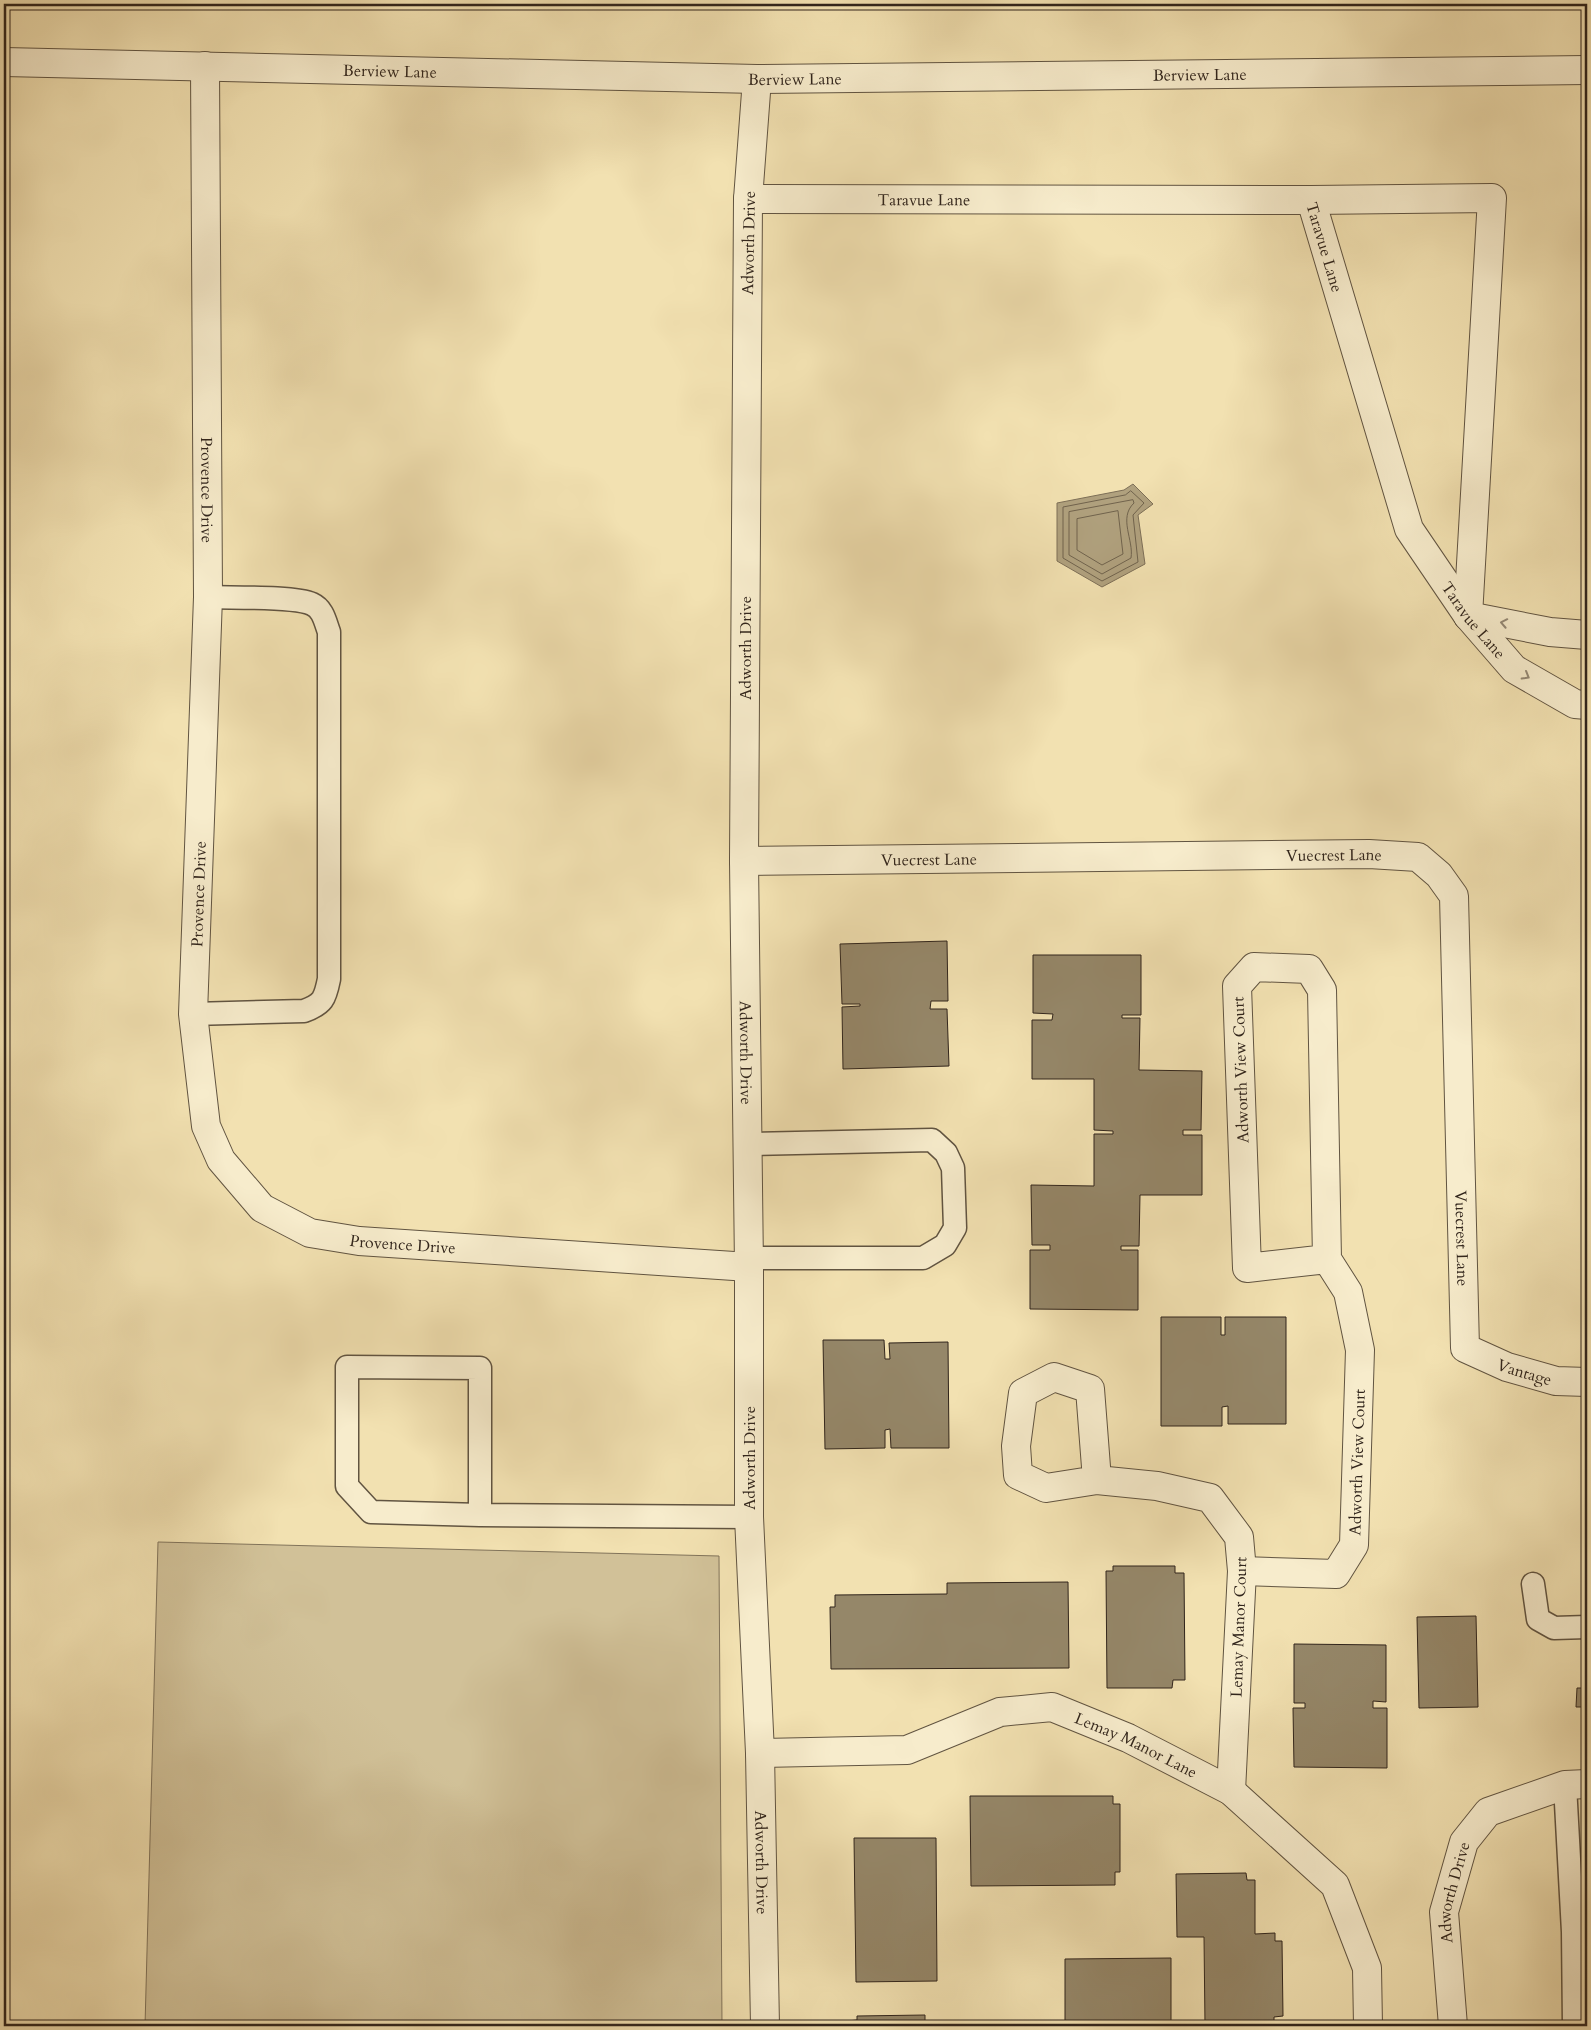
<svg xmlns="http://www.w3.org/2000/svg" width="1591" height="2030" viewBox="0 0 1591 2030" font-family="Cardo,serif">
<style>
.green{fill:#d1c198;stroke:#81735a}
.water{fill:#b0a17e;stroke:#7d6f57}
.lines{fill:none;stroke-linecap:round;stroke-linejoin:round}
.shore{stroke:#70634d;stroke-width:1}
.building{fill:#958769;stroke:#31251c}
.service-casing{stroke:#615441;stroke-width:25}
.minor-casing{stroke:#615441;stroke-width:30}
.service{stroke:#f7eccc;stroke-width:22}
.minor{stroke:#f7eccc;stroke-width:28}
.oneway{stroke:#948874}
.labels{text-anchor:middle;stroke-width:5;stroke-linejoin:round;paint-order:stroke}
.street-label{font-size:16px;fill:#31251c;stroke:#f7eccc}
</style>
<rect width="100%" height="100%" fill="#f2e1b1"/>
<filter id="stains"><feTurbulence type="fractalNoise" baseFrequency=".004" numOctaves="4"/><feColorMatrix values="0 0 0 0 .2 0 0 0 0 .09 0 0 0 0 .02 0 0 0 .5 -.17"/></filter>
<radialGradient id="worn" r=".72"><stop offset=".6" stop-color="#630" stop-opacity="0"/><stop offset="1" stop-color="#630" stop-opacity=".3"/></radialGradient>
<polygon class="green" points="158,1542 719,1556 722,2026 145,2026"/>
<polygon class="water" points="1133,484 1153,504 1138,515 1145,564 1102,587 1057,561 1057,503 1124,490"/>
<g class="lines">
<g class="shore">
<polygon points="1131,491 1144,503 1133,515 1138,562 1102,581 1063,558 1063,507 1125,495"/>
<path d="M1133,500L1134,503C1118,518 1134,540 1131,558L1102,574L1069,555V512Z"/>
<polygon points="1118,511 1123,554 1102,565 1077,550 1077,519"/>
</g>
</g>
<g class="building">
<polygon points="947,941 948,1001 931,1001 930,1009 947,1009 949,1066 843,1069 842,1007 860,1006 860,1004 842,1004 840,944"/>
<polygon points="1033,955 1141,955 1141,1015 1122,1015 1122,1018 1140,1018 1139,1070 1202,1071 1201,1130 1183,1130 1183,1135 1202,1135 1202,1195 1140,1195 1139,1246 1121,1246 1121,1250 1138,1250 1138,1310 1030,1309 1030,1250 1050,1250 1050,1245 1032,1245 1031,1185 1094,1186 1094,1134 1113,1134 1113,1131 1094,1130 1094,1079 1032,1079 1032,1020 1052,1020 1053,1014 1033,1013"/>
<polygon points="1161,1317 1221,1317 1221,1335 1225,1335 1225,1317 1286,1317 1286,1424 1228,1424 1228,1406 1222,1407 1222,1426 1161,1426"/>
<polygon points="823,1340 884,1340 885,1359 890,1359 889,1343 948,1342 949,1448 891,1448 890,1429 885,1430 885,1448 825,1449"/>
<polygon points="1113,1566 1175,1566 1175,1573 1184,1573 1185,1680 1173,1680 1172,1688 1107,1688 1106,1571 1113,1571"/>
<polygon points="1068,1582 1069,1668 831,1669 830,1607 835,1607 835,1595 947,1594 947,1583"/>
<polygon points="1476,1616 1478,1707 1419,1708 1417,1617"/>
<polygon points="1294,1644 1386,1645 1386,1702 1373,1701 1373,1708 1387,1708 1387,1768 1294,1767 1293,1708 1305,1708 1305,1703 1294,1703"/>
<polygon points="1577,1688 1587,1688 1587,1707 1576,1707"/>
<polygon points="970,1796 1113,1796 1113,1804 1120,1804 1120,1872 1115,1872 1115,1885 971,1886"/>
<polygon points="854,1838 936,1838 937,1981 856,1982"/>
<polygon points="1246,1873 1247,1880 1255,1880 1255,1934 1275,1933 1275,1941 1282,1941 1283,2016 1274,2017 1274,2025 1205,2025 1204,1937 1177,1937 1176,1874"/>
<polygon points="1171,1958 1171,2022 1158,2022 1158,2026 1125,2026 1124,2021 1065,2021 1065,1959"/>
<polygon points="925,2015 925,2021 933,2021 933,2026 847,2026 847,2021 857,2020 857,2016"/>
</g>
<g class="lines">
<defs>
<g id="service">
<path d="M193,1014L304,1011C323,1004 325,999 329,979V632C325,621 323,609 312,604C295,596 230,598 208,597"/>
<polyline points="747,1144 932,1140 946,1153 953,1168 955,1228 945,1245 923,1258 749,1258"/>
<polyline points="480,1515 371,1512 347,1486 347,1367 480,1368 480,1515 749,1517"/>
<polyline points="1533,1584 1538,1619 1554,1628 1587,1627"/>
<polyline points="1565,1785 1573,1932 1574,2026"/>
</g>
<g id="minor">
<path id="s1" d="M4,62L757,79L1587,70"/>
<path id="s2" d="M205,66L208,597L193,1014L206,1126L221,1160L262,1208L310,1233L359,1241L749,1267"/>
<path id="s3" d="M757,79L748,199L744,861L749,1267V1517L760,1753L765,2026"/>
<path id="s4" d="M748,199L1311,200L1409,529L1468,616L1514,669L1575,704L1587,705"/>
<polyline points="1311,200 1492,198 1468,616"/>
<polyline points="1468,616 1550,632 1587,635"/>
<path id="s5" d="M744,861L1369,854L1418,857L1439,875L1454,896L1465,1348L1507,1367L1556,1381L1587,1382"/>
<polyline points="1097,1480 1090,1389 1054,1377 1023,1393 1016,1446 1018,1475 1046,1488 1097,1480 1157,1486 1210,1498 1239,1537 1242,1571 1231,1791"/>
<path id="s6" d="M1242,1571L1336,1574L1354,1545L1360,1350L1348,1292L1327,1259L1247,1268L1237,986L1254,967L1309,969L1322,990L1327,1259"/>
<path id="s7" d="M760,1753L907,1750L1000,1712L1052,1707L1128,1738L1231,1791L1335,1885L1367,1968L1368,2026"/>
<path id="s8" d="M1453,2026L1444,1912L1464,1842L1488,1812L1565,1785L1587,1784"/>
</g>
</defs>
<use href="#service" class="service-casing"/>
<use href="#minor" class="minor-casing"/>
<use href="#service" class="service"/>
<use href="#minor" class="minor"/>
</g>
<defs><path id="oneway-chevron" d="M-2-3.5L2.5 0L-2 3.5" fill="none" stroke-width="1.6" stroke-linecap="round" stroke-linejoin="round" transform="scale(1.25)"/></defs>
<g class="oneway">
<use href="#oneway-chevron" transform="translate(1504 623) rotate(-169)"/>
<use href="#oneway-chevron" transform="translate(1526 676) rotate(30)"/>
</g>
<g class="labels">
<g class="street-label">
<text dy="6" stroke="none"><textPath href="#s1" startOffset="386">Berview Lane</textPath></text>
<text dy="6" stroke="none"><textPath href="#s1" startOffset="1196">Berview Lane</textPath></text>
<text dy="6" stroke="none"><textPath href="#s1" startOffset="791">Berview Lane</textPath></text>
<text dy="6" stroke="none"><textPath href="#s4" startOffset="176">Taravue Lane</textPath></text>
<text transform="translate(748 243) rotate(-89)" y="6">Adworth Drive</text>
<text dy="6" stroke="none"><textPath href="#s4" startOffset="612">Taravue Lane</textPath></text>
<text dy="6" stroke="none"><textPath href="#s2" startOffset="424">Provence Drive</textPath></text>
<text dy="6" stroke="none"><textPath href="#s4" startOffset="1018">Taravue Lane</textPath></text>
<text transform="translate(745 648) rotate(-90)" y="6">Adworth Drive</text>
<text dy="6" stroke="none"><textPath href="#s5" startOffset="590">Vuecrest Lane</textPath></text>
<text dy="6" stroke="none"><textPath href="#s5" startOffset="185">Vuecrest Lane</textPath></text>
<text transform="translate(198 894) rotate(-88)" y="6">Provence Drive</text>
<text dy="6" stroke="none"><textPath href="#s3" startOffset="974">Adworth Drive</textPath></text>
<text transform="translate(1240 1070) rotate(-92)" y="6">Adworth View Court</text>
<text dy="6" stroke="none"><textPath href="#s5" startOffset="1070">Vuecrest Lane</textPath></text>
<text dy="6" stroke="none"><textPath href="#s2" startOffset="1309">Provence Drive</textPath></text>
<text dy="6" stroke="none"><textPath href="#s5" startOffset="1244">Vantage</textPath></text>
<text transform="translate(749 1458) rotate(-90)" y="6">Adworth Drive</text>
<text dy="6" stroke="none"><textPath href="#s6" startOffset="211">Adworth View Court</textPath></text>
<text transform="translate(1238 1627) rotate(-88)" y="6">Lemay Manor Court</text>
<text dy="6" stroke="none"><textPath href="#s7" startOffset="392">Lemay Manor Lane</textPath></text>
<text dy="6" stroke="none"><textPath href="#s3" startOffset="1784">Adworth Drive</textPath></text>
<text dy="6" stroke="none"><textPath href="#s8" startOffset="135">Adworth Drive</textPath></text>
</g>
</g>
<rect width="1591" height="2030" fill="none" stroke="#f2e1b1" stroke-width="20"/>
<rect x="5" y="5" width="1581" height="2020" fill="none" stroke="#31251c" stroke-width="2.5"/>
<rect x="10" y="10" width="1571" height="2010" fill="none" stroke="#31251c"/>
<rect width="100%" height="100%" filter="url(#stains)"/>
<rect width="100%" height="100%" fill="url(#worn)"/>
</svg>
